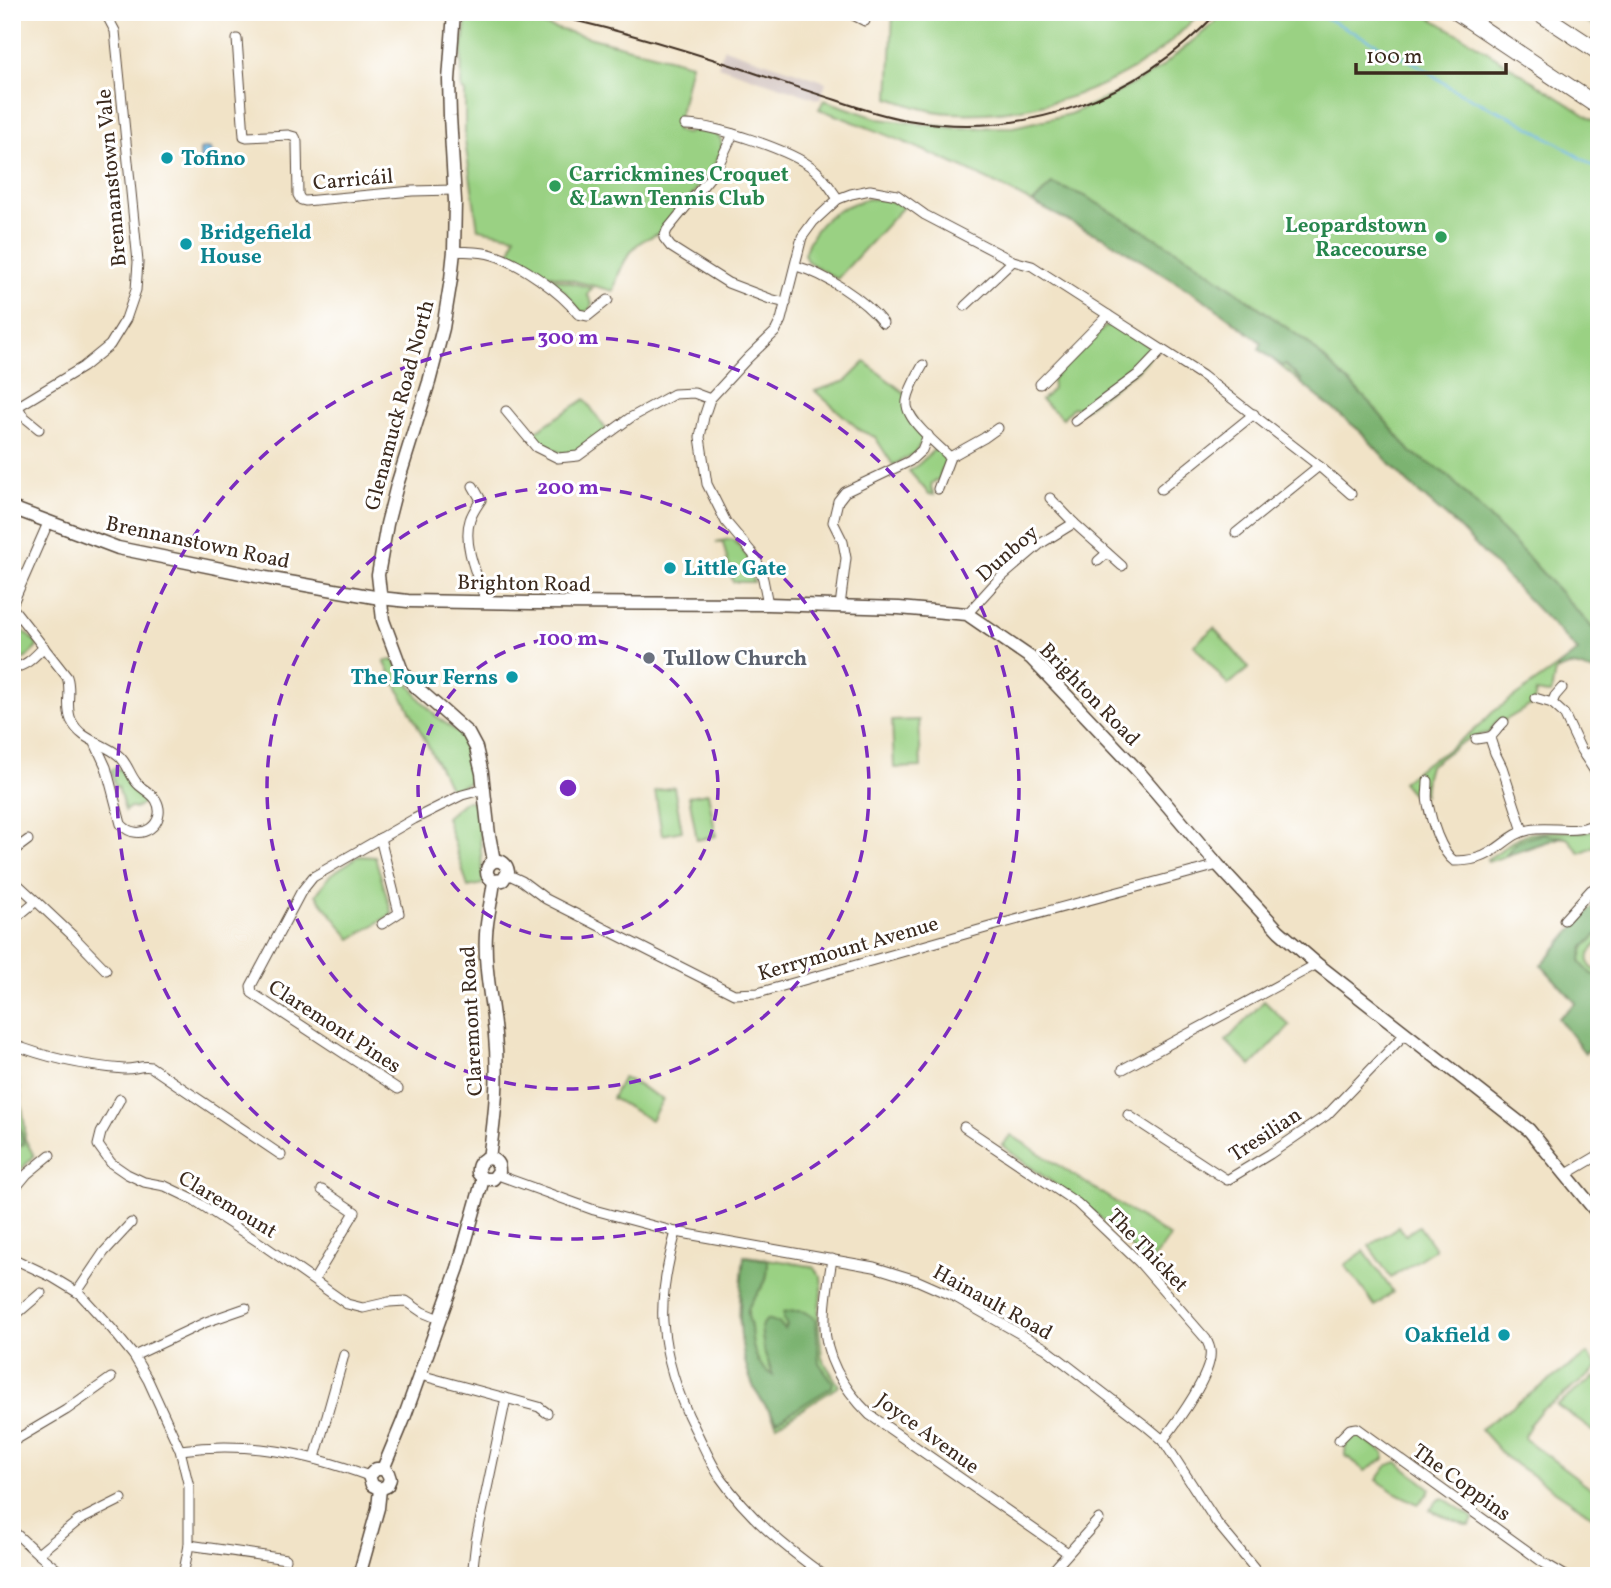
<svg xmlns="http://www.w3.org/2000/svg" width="1611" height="1588" viewBox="0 0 1611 1588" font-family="Vollkorn,serif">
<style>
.industrial{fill:#cfc0bb}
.green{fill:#9ad183;stroke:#6a7e50;stroke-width:2}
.forest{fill:#7bb371;stroke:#5b6e48;stroke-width:2}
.water{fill:#6ab5e3;stroke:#527080;stroke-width:2}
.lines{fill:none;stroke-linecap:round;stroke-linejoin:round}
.stream{stroke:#6ab5e3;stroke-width:2.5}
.street-casing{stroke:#564637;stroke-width:11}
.secondary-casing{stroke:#564637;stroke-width:15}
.highway-casing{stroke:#564637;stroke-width:18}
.street{stroke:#fff;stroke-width:9}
.secondary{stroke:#fff;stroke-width:12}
.highway{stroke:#fff;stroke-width:16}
.tram{stroke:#3b2a1e;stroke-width:2}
.ring{fill:none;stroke:#7b2cbf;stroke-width:3.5;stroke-dasharray:12 9}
.culture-dot{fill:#0f9aa8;stroke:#fff;stroke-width:2.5}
.leisure-dot{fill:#2e9e5b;stroke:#fff;stroke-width:2.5}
.worship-dot{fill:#6b7280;stroke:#fff;stroke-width:2.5}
.labels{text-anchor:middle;stroke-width:6;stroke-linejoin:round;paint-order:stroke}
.culture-label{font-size:21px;font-weight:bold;fill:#0d838f;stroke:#fff;text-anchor:start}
.leisure-label{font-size:21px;font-weight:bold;fill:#27864d;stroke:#fff;text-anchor:start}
.street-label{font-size:21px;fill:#3b2a1e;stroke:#fff}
.worship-label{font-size:21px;font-weight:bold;fill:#5b616d;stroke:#fff;text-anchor:start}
.centre{fill:#7b2cbf;stroke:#fff;stroke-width:3.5}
.ring-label{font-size:21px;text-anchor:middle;font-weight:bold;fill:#7b2cbf;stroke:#fff;stroke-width:6;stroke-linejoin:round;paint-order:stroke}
</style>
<rect width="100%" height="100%" fill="#fff"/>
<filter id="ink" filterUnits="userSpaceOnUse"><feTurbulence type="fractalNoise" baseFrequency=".0143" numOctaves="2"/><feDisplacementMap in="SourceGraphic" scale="14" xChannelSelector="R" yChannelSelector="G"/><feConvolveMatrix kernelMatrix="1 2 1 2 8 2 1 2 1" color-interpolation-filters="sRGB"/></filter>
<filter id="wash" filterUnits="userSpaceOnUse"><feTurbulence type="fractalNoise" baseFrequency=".00686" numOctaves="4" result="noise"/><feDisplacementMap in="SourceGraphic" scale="28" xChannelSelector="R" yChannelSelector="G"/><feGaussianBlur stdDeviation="1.57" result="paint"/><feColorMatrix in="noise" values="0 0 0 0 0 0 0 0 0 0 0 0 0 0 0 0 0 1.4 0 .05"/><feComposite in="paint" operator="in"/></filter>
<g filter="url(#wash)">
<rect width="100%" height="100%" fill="#f1e3c7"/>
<polygon class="industrial" points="724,48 826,82 820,100 718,66"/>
<g class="green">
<path d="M467,12H479L542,25L691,64L676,130L686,134L697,129C705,131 718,132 721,140C722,144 722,148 721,151C717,165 670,226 658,233C650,239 644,237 635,247C623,261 618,273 614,291L543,273L509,256L515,236L478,229L465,142V92L461,88L462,53Z"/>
<path d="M893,12H1201C1187,26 1174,40 1158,52C1102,95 1021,117 951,113C929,112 909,105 889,98Z"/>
<path d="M1224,12H1420L1474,43L1599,124V667L1454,523L1408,483L1360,431L1261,350L1268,314L1191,259L1052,184L1033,203C963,165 893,136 819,109L824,100L879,119L955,128L1013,127L1070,114L1111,96L1159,69L1213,24Z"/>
<path d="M868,199H885L904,206L837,279L807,261L804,254C814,222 836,207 868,199Z"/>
<polygon points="539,275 592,288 587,294 592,303 590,309 585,312 581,312 564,291"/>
<path d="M1110,324H1114L1148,345C1155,354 1147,361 1140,368L1083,410L1073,407L1063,418L1041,400L1046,396L1053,389L1052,379L1105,327Z"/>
<polygon points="865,362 907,395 905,404 926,435 914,454 893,465 875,437 861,431 815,391 846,381"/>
<path d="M585,399L607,431C575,454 564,466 533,433Z"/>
<polygon points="936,448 948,454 939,479 932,483 931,487 934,495 929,494 909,471 919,464"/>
<polygon points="731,539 734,540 751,561 749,566 754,582 733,582 723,543 716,542"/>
<polygon points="12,620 35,642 37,647 26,658 12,664"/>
<polygon points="1214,628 1249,668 1228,685 1194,645"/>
<polygon points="394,660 419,698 436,716 469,741 479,767 470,782 451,790 384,661"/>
<path d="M1557,667L1558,670L1555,672L1551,693L1548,694L1536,692L1534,702L1531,705L1504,721L1501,718L1496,722L1489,733C1464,736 1449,753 1429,766L1426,777L1424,795L1420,790L1413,795L1402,782L1423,765L1443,753L1479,726L1493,712Z"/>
<polygon points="919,720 921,767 894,768 892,721"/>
<polygon points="116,767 118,770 121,768 130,786 144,798 143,803 135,809 130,807 125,811 118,786 115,787 111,770"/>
<polygon points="674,787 682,831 662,835 655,791"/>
<polygon points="708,793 716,836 697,840 689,796"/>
<polygon points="465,801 478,801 483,884 468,887 446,817"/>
<path d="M1599,826V844L1580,853L1567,838L1561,837L1488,862L1487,859C1499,853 1508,843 1520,837C1538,829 1562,832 1582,832L1590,831Z"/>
<polygon points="359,856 375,857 392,914 351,939 316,895 330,875"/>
<path d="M1599,933V942C1591,950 1585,956 1591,967L1599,972V977L1591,975L1580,962L1584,947Z"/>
<polygon points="1264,1001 1290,1026 1251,1066 1226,1041"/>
<polygon points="12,1061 16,1063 25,1127 25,1139 34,1156 12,1179"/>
<polygon points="623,1077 663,1099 651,1120 612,1098"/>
<path d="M1011,1135L1170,1237L1148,1266C1128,1243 1106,1221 1081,1203C1055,1183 1027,1167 1002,1145Z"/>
<polygon points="1419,1226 1435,1249 1391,1278 1369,1246 1399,1226 1405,1235"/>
<polygon points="1364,1251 1393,1292 1375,1306 1345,1265"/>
<polygon points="747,1256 794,1263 813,1267 821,1277 822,1287 818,1315 822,1358 839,1386 777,1425 759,1391 745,1348 739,1319 740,1298"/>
<polygon points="1587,1354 1598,1368 1553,1403 1542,1409 1529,1425 1530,1426 1524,1436 1525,1439 1599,1494 1599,1520 1505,1457 1480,1429"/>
<polygon points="1594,1377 1599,1383 1599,1433 1597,1434 1557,1405"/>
<polygon points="1353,1433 1358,1434 1384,1453 1384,1459 1365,1471 1345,1455 1346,1439"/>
<polygon points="1397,1462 1430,1488 1428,1494 1418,1504 1394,1492 1377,1480 1388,1465"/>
<polygon points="1443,1498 1472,1517 1473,1520 1469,1525 1465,1525 1430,1510 1438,1500"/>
</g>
<g class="forest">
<polygon points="1572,12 1599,12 1599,29"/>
<path d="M1052,184L1085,196L1191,259L1307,342L1372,405L1411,452L1446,474L1528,557L1599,635V671C1589,674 1581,665 1570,666C1565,667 1562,669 1558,670L1557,667L1578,651L1454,523L1408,483L1360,431L1301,383L1302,381L1285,364L1282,366L1259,349L1262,343L1206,301L1105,238L1088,231L1033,203Z"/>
<path d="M1544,833C1552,838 1559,835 1567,838L1561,837L1506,855C1520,834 1524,841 1544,833Z"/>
<path d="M1599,902V933L1584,947L1580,962L1591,974L1599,977V1027C1592,1039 1599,1041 1585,1053L1558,1018L1576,1003L1541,965L1587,913Z"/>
<polygon points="12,1094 24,1144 12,1150"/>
<path d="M744,1256L768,1260C768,1267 768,1276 765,1282C761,1291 749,1300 748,1311C747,1316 750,1322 751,1327C752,1346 755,1366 773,1375L764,1351L761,1327L767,1319L779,1323L785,1329L787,1325L783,1319V1313C798,1310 805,1309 816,1320L819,1363L833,1382L832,1387L777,1421C770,1411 761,1401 755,1390C735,1347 739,1301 744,1256Z"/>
</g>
<polygon class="water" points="204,148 211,149 213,157 210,169 205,164 200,163 200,150"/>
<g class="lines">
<polyline class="stream" points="1314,12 1422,67 1451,88 1480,103 1512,117 1562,146 1599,170"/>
</g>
</g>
<g filter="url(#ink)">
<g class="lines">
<defs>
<g id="street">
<polyline points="847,12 865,21"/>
<polyline points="237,39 244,136 247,137 288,135 295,137 297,142 298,195 301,200 305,201 412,191 454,190"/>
<path d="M685,125C715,125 791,150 814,169C824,177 831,189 838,199"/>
<polyline points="733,134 716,170 667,230 664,238 671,247 728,283 770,299 786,303"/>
<path d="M454,251C466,252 481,251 493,255C520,263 561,292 578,314L588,316L608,300"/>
<path d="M796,266C825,274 864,299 883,323"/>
<polyline points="965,306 1013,261"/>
<path d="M923,365C917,376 909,388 907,401C904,419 937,444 950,457"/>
<polyline points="1040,384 1108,315"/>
<polyline points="18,407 23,416 39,429"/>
<polyline points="12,410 83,367 110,345 126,319 136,290 138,262 115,31 105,12"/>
<polyline points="506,411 536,447 558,458 578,456 630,418 674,394 694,393 710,399"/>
<polyline points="1075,421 1140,373 1162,350"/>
<path d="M473,486L481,500C477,506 472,513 470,520C462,544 478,578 486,601"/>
<polyline points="938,489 950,457 984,438 998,428"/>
<polyline points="1161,489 1254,414"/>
<polyline points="1050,498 1074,523 1122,566"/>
<polyline points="1236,533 1319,466"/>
<polyline points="1098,561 1107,553"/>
<polyline points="768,604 763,579 759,566 753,554 726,522 707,484 700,437 704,417 710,399 747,359 775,332 781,320 802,237 813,222 838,199 851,194 870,190 897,195 925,215 1013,261 1032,266 1108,315 1203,376 1319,466 1351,494"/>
<polyline points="12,605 48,523"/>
<polyline points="840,606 846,558 843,542 833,522 838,501 845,492 910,461 922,450 928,435"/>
<path d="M12,607L67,677C72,691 65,706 71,720C81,741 102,742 118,755C127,762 129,773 136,782C141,789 151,792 156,800C169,823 139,845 121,824L106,767L95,743"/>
<polyline points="967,614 998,580 1040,544 1074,523"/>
<path d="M12,668C26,667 35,656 44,647"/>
<polyline points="1535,698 1552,703 1564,714 1581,750 1594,770 1599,782"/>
<polyline points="1552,703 1555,696 1562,688"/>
<polyline points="1490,738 1495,753 1502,767 1523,831"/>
<path d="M1476,739C1499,736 1489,736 1504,722"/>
<polyline points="1585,756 1599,746"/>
<path d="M1428,781C1428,789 1426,797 1428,804C1431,820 1441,852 1454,861C1466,861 1481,859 1491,852C1505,844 1513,833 1529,830C1552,825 1580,837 1599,820"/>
<polyline points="380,838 399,913 382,924"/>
<polyline points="12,852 28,840"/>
<polyline points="507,874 522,881 546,899 734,994 758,993 993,926 1218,865"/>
<polyline points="12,879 36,901"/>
<polyline points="1564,920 1591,890 1599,886"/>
<polyline points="12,921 36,901 72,935 106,970"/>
<path d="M12,1044C47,1058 86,1066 124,1069C133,1070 141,1065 151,1067L281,1155"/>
<polyline points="1123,1069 1317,964"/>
<polyline points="398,1089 252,993 251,986 301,892 313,877 414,819 462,795 485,789"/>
<polyline points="120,1099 101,1133 98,1145 111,1163 127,1174 144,1182 165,1186 194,1200 263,1245 347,1304 363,1308 389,1302 406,1301 422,1312 439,1319"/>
<polyline points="1128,1115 1227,1180 1270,1154 1327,1115 1405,1034"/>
<path d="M964,1127L1077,1203L1139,1262L1206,1339C1207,1341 1210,1348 1210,1350C1214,1372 1177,1422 1163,1440"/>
<polyline points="498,1175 594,1210 676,1232 874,1267 916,1280 957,1298 1045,1348 1145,1425 1163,1440 1217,1523 1261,1576"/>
<polyline points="1565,1175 1599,1155"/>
<polyline points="12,1192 27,1174 50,1155"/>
<path d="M676,1232C668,1261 661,1292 663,1322C666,1359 678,1396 695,1429C703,1445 710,1462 720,1477C748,1517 786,1548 825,1576"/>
<polyline points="12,1258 52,1277 80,1294 112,1329 134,1356 148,1380 180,1450 189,1487 189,1545 183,1576"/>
<path d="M832,1259C829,1279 825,1299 825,1319C823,1357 844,1389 870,1415L1068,1553"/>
<polyline points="314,1280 355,1212 322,1190"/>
<polyline points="77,1292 104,1252 131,1223"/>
<polyline points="12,1318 41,1293"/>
<polyline points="134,1356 206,1322 246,1308"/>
<polyline points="420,1375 539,1407 547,1413"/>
<polyline points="1339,1440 1350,1429 1357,1428 1544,1563 1566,1576"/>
<polyline points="12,1442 66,1410 111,1378"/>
<path d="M180,1450C248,1441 306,1453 369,1476"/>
<polyline points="315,1458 344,1355"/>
<polyline points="12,1530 38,1554 65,1576"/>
<polyline points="189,1545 286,1559"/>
<polyline points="38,1554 78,1521 122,1499"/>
<polyline points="472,1576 476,1541 506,1398"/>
<polyline points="1048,1576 1099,1519"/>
</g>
<g id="secondary">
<polyline points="454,12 449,80 450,116 455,201 454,251 451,279 443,328 429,382 397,485 387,524 378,575 383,620 402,671 416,687 468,733 476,748 482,773 489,835 494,861"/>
<polyline points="12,508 118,548 266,578 380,598 408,601 534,603 768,604 899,608 967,614 1031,658 1139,772 1218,865 1279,931 1317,964 1529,1130 1599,1215"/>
<path d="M494,881L503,880L508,872C507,864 502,860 494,861"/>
<path d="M494,881C484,876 485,866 494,861"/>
<path d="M489,1158C495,1117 499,1077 495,1035C492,1001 484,968 486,934C487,916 492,899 494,881"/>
<path d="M483,1179H493L499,1171C499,1164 496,1160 489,1158"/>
<path d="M483,1179L478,1173C477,1165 481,1159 489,1158"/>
<polyline points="383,1469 403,1421 458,1268 483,1179"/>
<polyline points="380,1489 372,1485 369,1476 376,1469 383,1469"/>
<polyline points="380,1489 387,1486 390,1479 388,1473 383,1469"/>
<polyline points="359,1576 378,1508 380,1489"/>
</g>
<g id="highway">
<polyline points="1457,12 1599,107"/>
<polyline points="1538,12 1599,52"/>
</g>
</defs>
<use href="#street" class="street-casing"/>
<use href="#secondary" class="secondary-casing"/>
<use href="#highway" class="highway-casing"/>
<use href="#street" class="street"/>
<use href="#secondary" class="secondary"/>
<use href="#highway" class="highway"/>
<path class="tram" d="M536,12C606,26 673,46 740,68C772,79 804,90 836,100C859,108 883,116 907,120C1027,140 1136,99 1218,12"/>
</g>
</g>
<g class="ring">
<circle cx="568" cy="788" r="150"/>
<circle cx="568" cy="788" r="301"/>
<circle cx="568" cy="788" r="451"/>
</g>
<g class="culture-dot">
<circle cx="167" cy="158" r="7"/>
<circle cx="186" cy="244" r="7"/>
<circle cx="670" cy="568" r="7"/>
<circle cx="512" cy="677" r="7"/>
<circle cx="1504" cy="1335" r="7"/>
</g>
<g class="leisure-dot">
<circle cx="555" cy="186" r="7"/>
<circle cx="1441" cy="237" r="7"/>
</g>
<circle class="worship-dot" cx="649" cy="658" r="7"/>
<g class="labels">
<g class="culture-label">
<text x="181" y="165">Tofino</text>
<text x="200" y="239">Bridgefield<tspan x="200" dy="24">House</tspan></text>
<text x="684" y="575">Little Gate</text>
<text x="498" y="684" text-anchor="end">The Four Ferns</text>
<text x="1490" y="1342" text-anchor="end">Oakfield</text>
</g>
<g class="leisure-label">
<text x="569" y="181">Carrickmines Croquet<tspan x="569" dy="24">&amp; Lawn Tennis Club</tspan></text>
<text x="1427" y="232" text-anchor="end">Leopardstown<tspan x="1427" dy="24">Racecourse</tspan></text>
</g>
<g class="street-label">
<text transform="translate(111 178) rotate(-95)" y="7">Brennanstown Vale</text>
<text transform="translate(353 179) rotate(-5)" y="7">Carricáil</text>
<text transform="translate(399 405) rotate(-75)" y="7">Glenamuck Road North</text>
<text transform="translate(198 542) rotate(12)" y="7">Brennanstown Road</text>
<text transform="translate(1007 553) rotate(-41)" y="7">Dunboy</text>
<text transform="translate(524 583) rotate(1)" y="7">Brighton Road</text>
<text transform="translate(1090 694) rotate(46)" y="7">Brighton Road</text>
<text transform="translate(848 948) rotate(-16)" y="7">Kerrymount Avenue</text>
<text transform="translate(471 1021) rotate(-93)" y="7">Claremont Road</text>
<text transform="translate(335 1026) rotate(33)" y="7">Claremont Pines</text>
<text transform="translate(1265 1134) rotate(-33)" y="7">Tresilian</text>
<text transform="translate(228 1204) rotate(31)" y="7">Claremount</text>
<text transform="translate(1148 1250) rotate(46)" y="7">The Thicket</text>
<text transform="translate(993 1302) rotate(29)" y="7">Hainault Road</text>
<text transform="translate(928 1433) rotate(36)" y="7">Joyce Avenue</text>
<text transform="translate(1462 1482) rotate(36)" y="7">The Coppins</text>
</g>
<g class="worship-label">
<text x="663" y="665">Tullow Church</text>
</g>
</g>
<circle cx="568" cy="788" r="10" class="centre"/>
<g class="ring-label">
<text x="568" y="344">300 m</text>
<text x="568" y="494">200 m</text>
<text x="568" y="645">100 m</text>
</g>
<rect width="1611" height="1588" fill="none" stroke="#fff" stroke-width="42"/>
<path d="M1356 63v10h150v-10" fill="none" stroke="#3b2a1e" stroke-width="3.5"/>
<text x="1366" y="63" font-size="21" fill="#3b2a1e" stroke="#ffffff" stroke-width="5" paint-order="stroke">100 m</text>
</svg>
